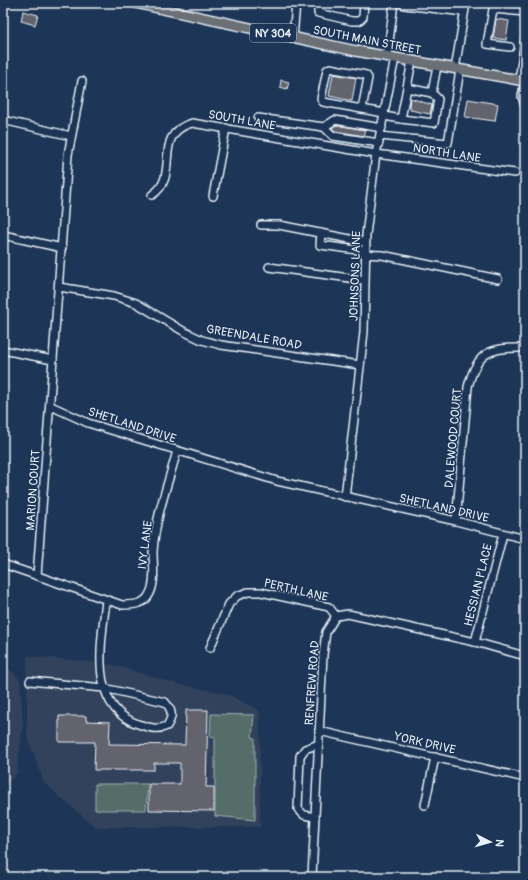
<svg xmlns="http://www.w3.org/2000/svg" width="528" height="880" viewBox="0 0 528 880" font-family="Pangolin,sans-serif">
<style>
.built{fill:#32435d}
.green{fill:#556d69;stroke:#9eafb0}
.building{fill:#62636c;stroke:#e8f1f8}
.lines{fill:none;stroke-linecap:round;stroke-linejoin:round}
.minor-casing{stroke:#e8f1f8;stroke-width:10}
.major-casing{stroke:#e8f1f8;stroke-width:12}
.minor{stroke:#1d3557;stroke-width:7}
.major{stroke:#6b7074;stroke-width:9}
.labels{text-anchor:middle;stroke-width:3;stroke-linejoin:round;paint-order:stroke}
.shield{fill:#1d3557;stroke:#abb9c8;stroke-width:1}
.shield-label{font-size:11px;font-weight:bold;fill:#e8f1f8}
.street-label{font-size:12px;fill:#e8f1f8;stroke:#1d3557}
</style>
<rect width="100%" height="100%" fill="#1d3557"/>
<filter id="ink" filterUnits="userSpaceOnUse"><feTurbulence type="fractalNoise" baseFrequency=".025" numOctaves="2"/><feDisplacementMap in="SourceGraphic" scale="8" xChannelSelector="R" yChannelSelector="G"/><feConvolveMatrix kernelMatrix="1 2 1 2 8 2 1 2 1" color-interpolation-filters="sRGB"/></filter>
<g filter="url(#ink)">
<g class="built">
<polygon points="27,656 110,664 177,684 227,694 260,711 260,827 95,827 44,783 27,735"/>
<polygon points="3,662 20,680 23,723 17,773 3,788"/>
</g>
<g class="green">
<polygon points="211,714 254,715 252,737 255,738 255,820 215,816 215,737 210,736"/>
<polygon points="95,784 148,784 146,810 95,810"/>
</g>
<g class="building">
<polygon points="23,11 38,15 35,25 21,21"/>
<polygon points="496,19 509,21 506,40 493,38"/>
<polygon points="333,74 356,78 352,101 329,96"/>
<polygon points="281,80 289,82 287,89 280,87"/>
<polygon points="410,98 432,105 430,114 410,110 411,107 409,107"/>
<polygon points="468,99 498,104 495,121 465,117"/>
<polygon points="336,125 365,130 364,136 335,131 332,128"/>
<polygon points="186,710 208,710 206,787 214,787 214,811 149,810 149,784 180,784 180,763 154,763 154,770 94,770 95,742 59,742 59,716 86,716 86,721 110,722 109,744 185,745"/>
</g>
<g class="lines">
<defs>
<g id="minor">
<polyline points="318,3 318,13 352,21 359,21 363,17 364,3"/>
<polyline points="404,5 464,12"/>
<polyline points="293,38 296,3"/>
<polyline points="510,47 487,44 493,9 525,12"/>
<polyline points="387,57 394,3"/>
<polyline points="455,69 466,3"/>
<polyline points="519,80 525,40"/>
<polyline points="525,81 522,96 525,106"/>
<polyline points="432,93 437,66"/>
<polyline points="362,109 368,78 366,75 330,68 327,70 321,99 323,102 384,113"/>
<polyline points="384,116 401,119 412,61"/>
<polyline points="258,118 324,127"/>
<polyline points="401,119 434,123 438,99 432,93 407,88"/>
<polyline points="3,120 71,136"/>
<polyline points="380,136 448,143 460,70"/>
<polyline points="379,143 333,136 324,127 335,120 382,128"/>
<path d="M152,195C182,176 150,135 192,123L376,154L515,173"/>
<polyline points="213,196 226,128"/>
<polyline points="261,225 279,225 365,242"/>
<polyline points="321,233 320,245 365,251"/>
<polyline points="3,235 62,248"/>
<polyline points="364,254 382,255 498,279"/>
<polyline points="269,267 364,280"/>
<polyline points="59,287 114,296 136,303 183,331 202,340 221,345 360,365"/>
<polyline points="3,350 53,360"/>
<polyline points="51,406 88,423 277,481 456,521 525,539"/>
<polyline points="345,497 364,332 366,235 376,154 395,58"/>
<path d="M456,521L468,387C477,352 489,347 525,348"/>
<path d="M3,564L122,605C132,605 144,605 149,595C156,584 153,565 153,552C155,518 168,484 177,451"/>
<polyline points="37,576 68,155 82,81"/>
<polyline points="336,616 348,614 475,642 525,656"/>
<polyline points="475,642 503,534"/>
<polyline points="210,648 229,604 237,596 248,592 261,592 329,607 336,616"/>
<path d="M30,681L104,688L165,702C173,711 173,716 167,726C157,731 148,727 138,724C87,707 102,640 106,600"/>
<polyline points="319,731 525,778"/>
<polyline points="425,805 435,757"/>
<polyline points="315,817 304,815 298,809 300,756 305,749 319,744"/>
<polyline points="312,877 323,655 326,632 336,616"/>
</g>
<polyline id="major" points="135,3 356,51 525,81"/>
</defs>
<use href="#minor" class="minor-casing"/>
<use href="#major" class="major-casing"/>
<use href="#minor" class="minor"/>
<use href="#major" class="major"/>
</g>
</g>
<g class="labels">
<rect class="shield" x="250" y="24" width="46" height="18" rx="3"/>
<g class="shield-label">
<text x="273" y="37">NY 304</text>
</g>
<g class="street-label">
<text transform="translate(367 40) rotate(11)" y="4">SOUTH MAIN STREET</text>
<text transform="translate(242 120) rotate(10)" y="4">SOUTH LANE</text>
<text transform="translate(447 153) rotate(9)" y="4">NORTH LANE</text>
<text transform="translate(355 276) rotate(-88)" y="4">JOHNSONS LANE</text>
<text transform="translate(254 337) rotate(10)" y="4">GREENDALE ROAD</text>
<text transform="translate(132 425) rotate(18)" y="4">SHETLAND DRIVE</text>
<text transform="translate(453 438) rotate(-85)" y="4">DALEWOOD COURT</text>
<text transform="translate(33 490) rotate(-86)" y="4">MARION COURT</text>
<text transform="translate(444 508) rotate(13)" y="4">SHETLAND DRIVE</text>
<text transform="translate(145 545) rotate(-83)" y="4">IVY LANE</text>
<text transform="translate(478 585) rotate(-76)" y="4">HESSIAN PLACE</text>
<text transform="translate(296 590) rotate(13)" y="4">PERTH LANE</text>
<text transform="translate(312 683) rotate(-86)" y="4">RENFREW ROAD</text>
<text transform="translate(425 743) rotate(13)" y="4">YORK DRIVE</text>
</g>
</g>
<rect width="528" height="880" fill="none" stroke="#1d3557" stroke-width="16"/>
<rect x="8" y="8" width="512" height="864" fill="none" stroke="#e8f1f8" stroke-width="1.5" filter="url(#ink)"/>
<g transform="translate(490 842) rotate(96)" stroke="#1d3557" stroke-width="3" paint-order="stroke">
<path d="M0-3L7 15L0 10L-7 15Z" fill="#e8f1f8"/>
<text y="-6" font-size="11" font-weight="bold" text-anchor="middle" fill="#e8f1f8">N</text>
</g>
</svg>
